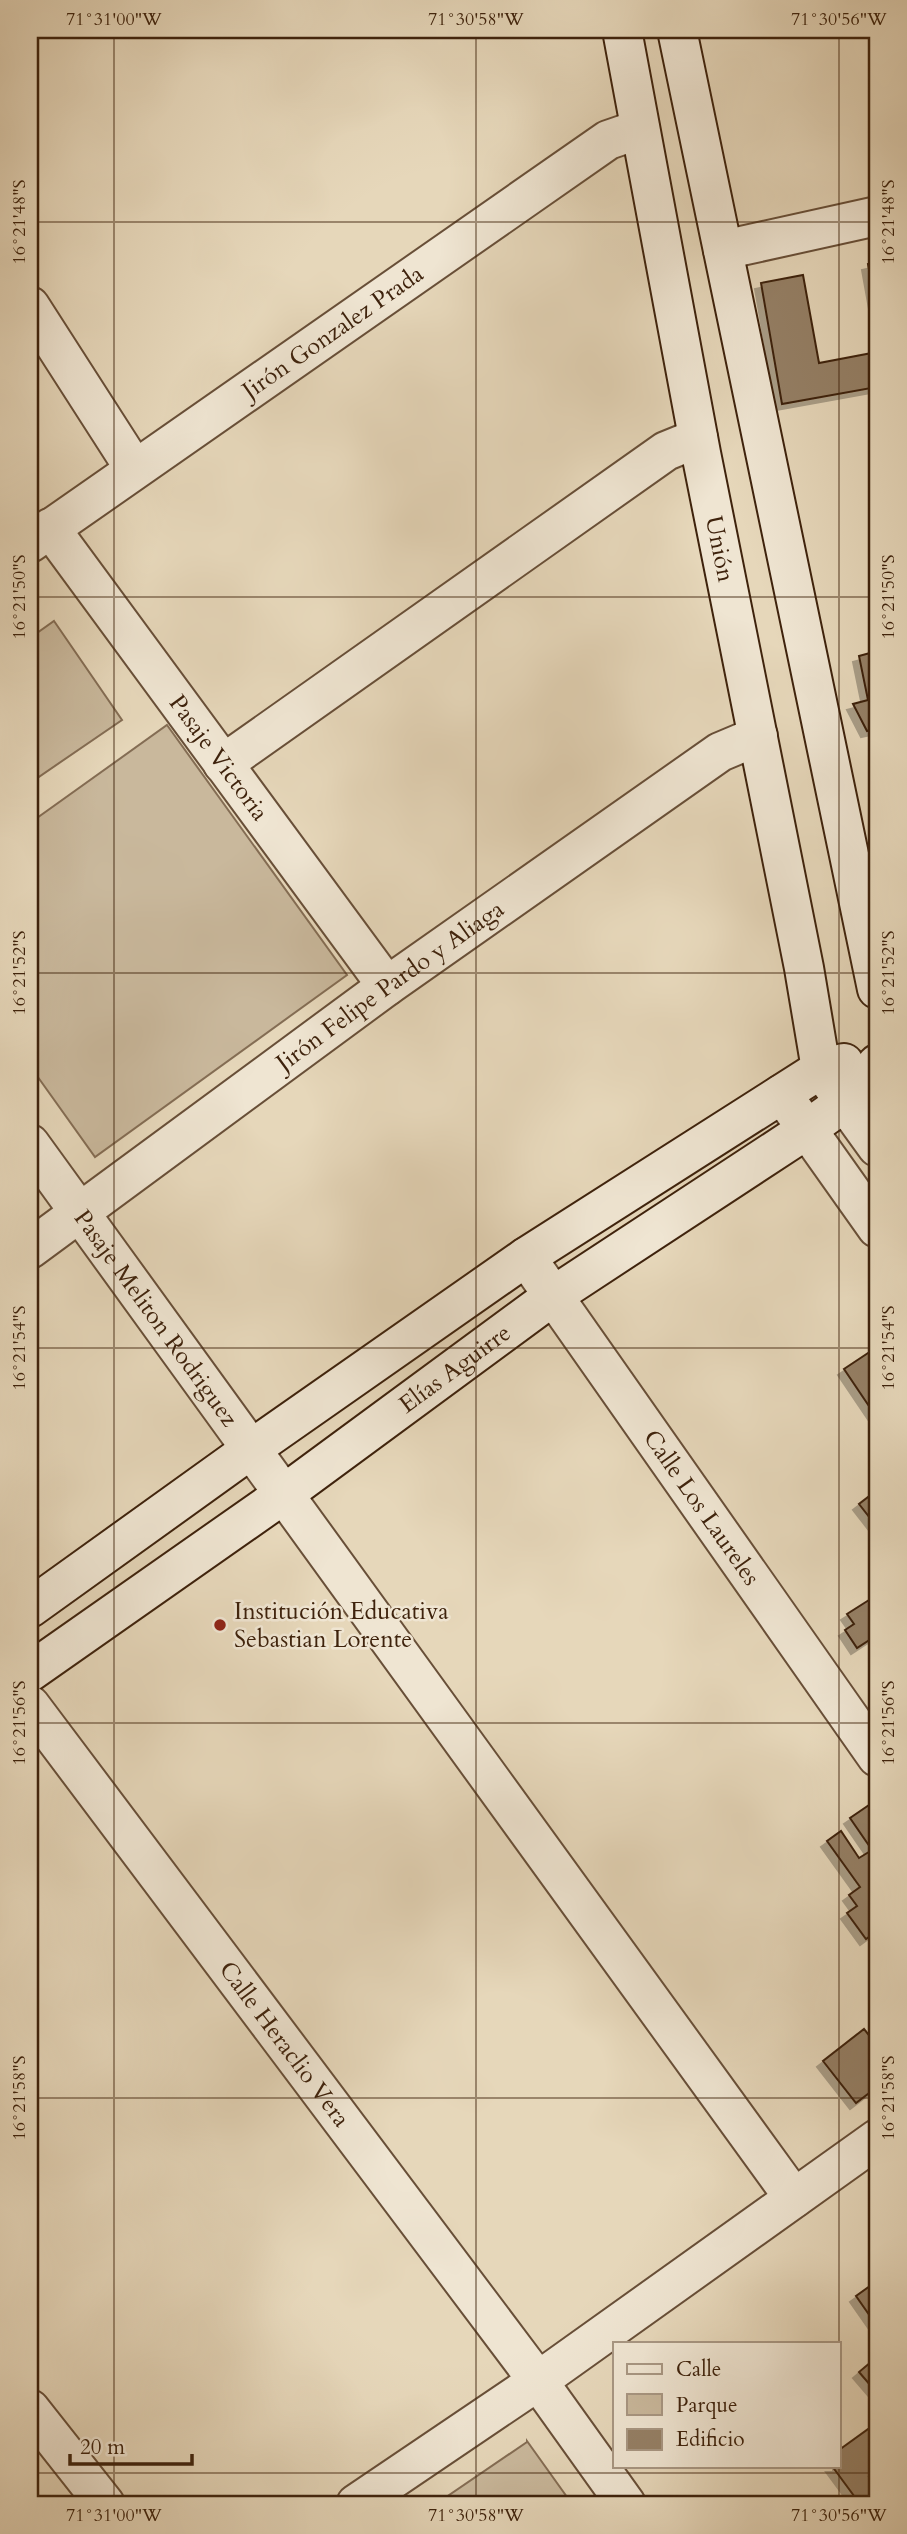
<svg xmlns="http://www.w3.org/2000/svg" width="907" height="2534" viewBox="0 0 907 2534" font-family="Cardo,serif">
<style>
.green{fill:#c9b89c;stroke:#846d54;stroke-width:2}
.building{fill:#958066;stroke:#3e220c;stroke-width:2;filter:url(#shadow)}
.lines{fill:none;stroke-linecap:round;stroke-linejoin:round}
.street-casing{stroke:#684f38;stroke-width:42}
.secondary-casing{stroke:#3e220c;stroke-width:42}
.street{stroke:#efe5d2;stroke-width:38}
.secondary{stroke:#efe5d2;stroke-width:38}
.ticks{fill:none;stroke:#3e220c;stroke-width:2;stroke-opacity:0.45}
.poi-dot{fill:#8f2418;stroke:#efe5d2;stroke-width:2.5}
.labels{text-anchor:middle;stroke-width:5;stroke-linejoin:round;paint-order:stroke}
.street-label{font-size:24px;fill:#3e220c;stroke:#efe5d2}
.poi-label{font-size:24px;fill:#3e220c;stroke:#efe5d2;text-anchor:start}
.neatline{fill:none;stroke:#3e220c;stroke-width:2.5}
.ticks-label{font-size:18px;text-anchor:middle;fill:#3e220c}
</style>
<defs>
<filter id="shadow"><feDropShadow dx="-6" dy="6" stdDeviation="0" flood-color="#0004"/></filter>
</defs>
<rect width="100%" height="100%" fill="#e6d7ba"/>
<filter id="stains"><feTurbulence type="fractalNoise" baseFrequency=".00286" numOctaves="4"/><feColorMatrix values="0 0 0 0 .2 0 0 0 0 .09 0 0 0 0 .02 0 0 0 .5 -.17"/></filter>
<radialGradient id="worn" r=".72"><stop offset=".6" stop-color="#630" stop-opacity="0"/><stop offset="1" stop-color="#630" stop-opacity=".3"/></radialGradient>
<g class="green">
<polygon points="54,621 122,720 30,783 30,638"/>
<polygon points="167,725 347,975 95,1157 30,1066 30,823"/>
<polygon points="527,2441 572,2504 436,2504 527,2442"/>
</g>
<g class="building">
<polygon points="877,262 877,314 868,264"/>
<polygon points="803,275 819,363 877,352 877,387 782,404 761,283"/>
<polygon points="877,651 877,729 867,731 853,704 868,700 859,656"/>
<polygon points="877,1347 877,1418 844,1369"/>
<polygon points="872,1494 877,1500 877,1527 859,1504"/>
<polygon points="869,1600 877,1611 877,1635 857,1648 845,1630 854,1624 847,1614"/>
<polygon points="875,1801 877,1805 877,1931 866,1939 847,1913 857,1906 849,1895 860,1887 827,1841 841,1831 859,1858 872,1850 850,1818"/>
<polygon points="864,2029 877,2045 877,2087 856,2103 823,2061"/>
<polygon points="877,2281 877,2326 856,2296"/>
<polygon points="877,2357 877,2393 859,2372"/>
<polygon points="871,2427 877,2435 877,2471 869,2477 877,2488 877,2504 860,2504 832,2466 839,2466 839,2450"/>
</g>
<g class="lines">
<defs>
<g id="street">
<polyline points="723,250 877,216"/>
<polyline points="30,306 134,468"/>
<path id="s1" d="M50,528L387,986"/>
<path id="s2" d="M30,543L608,140L640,129"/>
<polyline points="223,764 666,451 698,438"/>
<polyline points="825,1075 877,1147"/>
<polyline points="782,1094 877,1228"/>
<path id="s3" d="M30,1144L794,2198"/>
<path id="s4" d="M30,1249L387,986L720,752L758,736"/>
<path id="s5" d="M526,1257L877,1757"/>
<path id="s6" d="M30,1705L538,2381L626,2504"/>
<polyline points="30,2409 105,2504"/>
<polyline points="356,2504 538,2381 877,2139"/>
</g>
<g id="secondary">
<path id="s7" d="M622,30L701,453L804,968L821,1069"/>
<polyline points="677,30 877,989"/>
<polyline points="30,1608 250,1450 526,1257 821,1069 844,1063"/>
<path id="s8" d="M30,1672L284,1494L553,1296L806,1130L845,1102L877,1064"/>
</g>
</defs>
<use href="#street" class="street-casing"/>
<use href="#secondary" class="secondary-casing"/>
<use href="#street" class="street"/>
<use href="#secondary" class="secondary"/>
</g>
<path class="ticks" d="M114,30V2504M476,30V2504M839,30V2343M30,222H877M30,597H877M30,973H877M30,1348H877M30,1723H877M30,2098H877M839,2466V2504M30,2473H877"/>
<circle class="poi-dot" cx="220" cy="1625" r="7"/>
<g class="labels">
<g class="street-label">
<text dy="8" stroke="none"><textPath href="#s2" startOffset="369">Jirón Gonzalez Prada</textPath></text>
<text dy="8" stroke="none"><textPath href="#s7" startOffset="528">Unión</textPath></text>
<text dy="8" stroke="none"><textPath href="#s1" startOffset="285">Pasaje Victoria</textPath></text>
<text dy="8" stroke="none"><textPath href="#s4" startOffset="446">Jirón Felipe Pardo y Aliaga</textPath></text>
<text dy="8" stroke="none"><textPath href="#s3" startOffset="215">Pasaje Meliton Rodriguez</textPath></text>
<text dy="8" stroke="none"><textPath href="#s8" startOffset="522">Elías Aguirre</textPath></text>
<text dy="8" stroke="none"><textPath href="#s5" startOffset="306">Calle Los Laureles</textPath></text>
<text dy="8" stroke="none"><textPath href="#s6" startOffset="424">Calle Heraclio Vera</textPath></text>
</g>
<g class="poi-label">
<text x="234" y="1619">Institución Educativa<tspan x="234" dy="28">Sebastian Lorente</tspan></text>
</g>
</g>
<rect width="907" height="2534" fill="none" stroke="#e6d7ba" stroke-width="77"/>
<rect x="613" y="2342" width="228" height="126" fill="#efe5d2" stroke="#a89783" stroke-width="2"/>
<rect x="627" y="2364" width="35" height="10" fill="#efe5d2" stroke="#a89783" stroke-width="2"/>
<text x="676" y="2376" font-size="21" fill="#3e220c">Calle</text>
<rect x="627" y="2394" width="35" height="21" fill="#c9b89c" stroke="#a89783" stroke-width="2"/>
<text x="676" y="2412" font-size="21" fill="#3e220c">Parque</text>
<rect x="627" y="2429" width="35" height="21" fill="#958066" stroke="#a89783" stroke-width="2"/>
<text x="676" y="2446" font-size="21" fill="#3e220c">Edificio</text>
<path d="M70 2454v10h122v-10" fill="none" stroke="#3e220c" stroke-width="3.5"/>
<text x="80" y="2454" font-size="21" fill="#3e220c" stroke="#efe5d2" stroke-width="5" paint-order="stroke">20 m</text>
<rect x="38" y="38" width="831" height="2458" class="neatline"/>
<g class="ticks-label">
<text x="114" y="25">71°31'00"W</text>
<text x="476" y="25">71°30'58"W</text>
<text x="839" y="25">71°30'56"W</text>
<text transform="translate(19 222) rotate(-90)" y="6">16°21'48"S</text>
<text transform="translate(888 222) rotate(-90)" y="6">16°21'48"S</text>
<text transform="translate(19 597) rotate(-90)" y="6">16°21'50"S</text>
<text transform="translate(888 597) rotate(-90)" y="6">16°21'50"S</text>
<text transform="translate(19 973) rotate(-90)" y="6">16°21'52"S</text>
<text transform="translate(888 973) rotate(-90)" y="6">16°21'52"S</text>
<text transform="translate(19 1348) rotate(-90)" y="6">16°21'54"S</text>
<text transform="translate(888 1348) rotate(-90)" y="6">16°21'54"S</text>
<text transform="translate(19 1723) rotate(-90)" y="6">16°21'56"S</text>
<text transform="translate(888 1723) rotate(-90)" y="6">16°21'56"S</text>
<text transform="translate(19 2098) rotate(-90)" y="6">16°21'58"S</text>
<text transform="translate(888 2098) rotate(-90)" y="6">16°21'58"S</text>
<text x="114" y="2521">71°31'00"W</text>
<text x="476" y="2521">71°30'58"W</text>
<text x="839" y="2521">71°30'56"W</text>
</g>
<rect width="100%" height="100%" filter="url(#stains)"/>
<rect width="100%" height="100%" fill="url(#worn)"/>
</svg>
